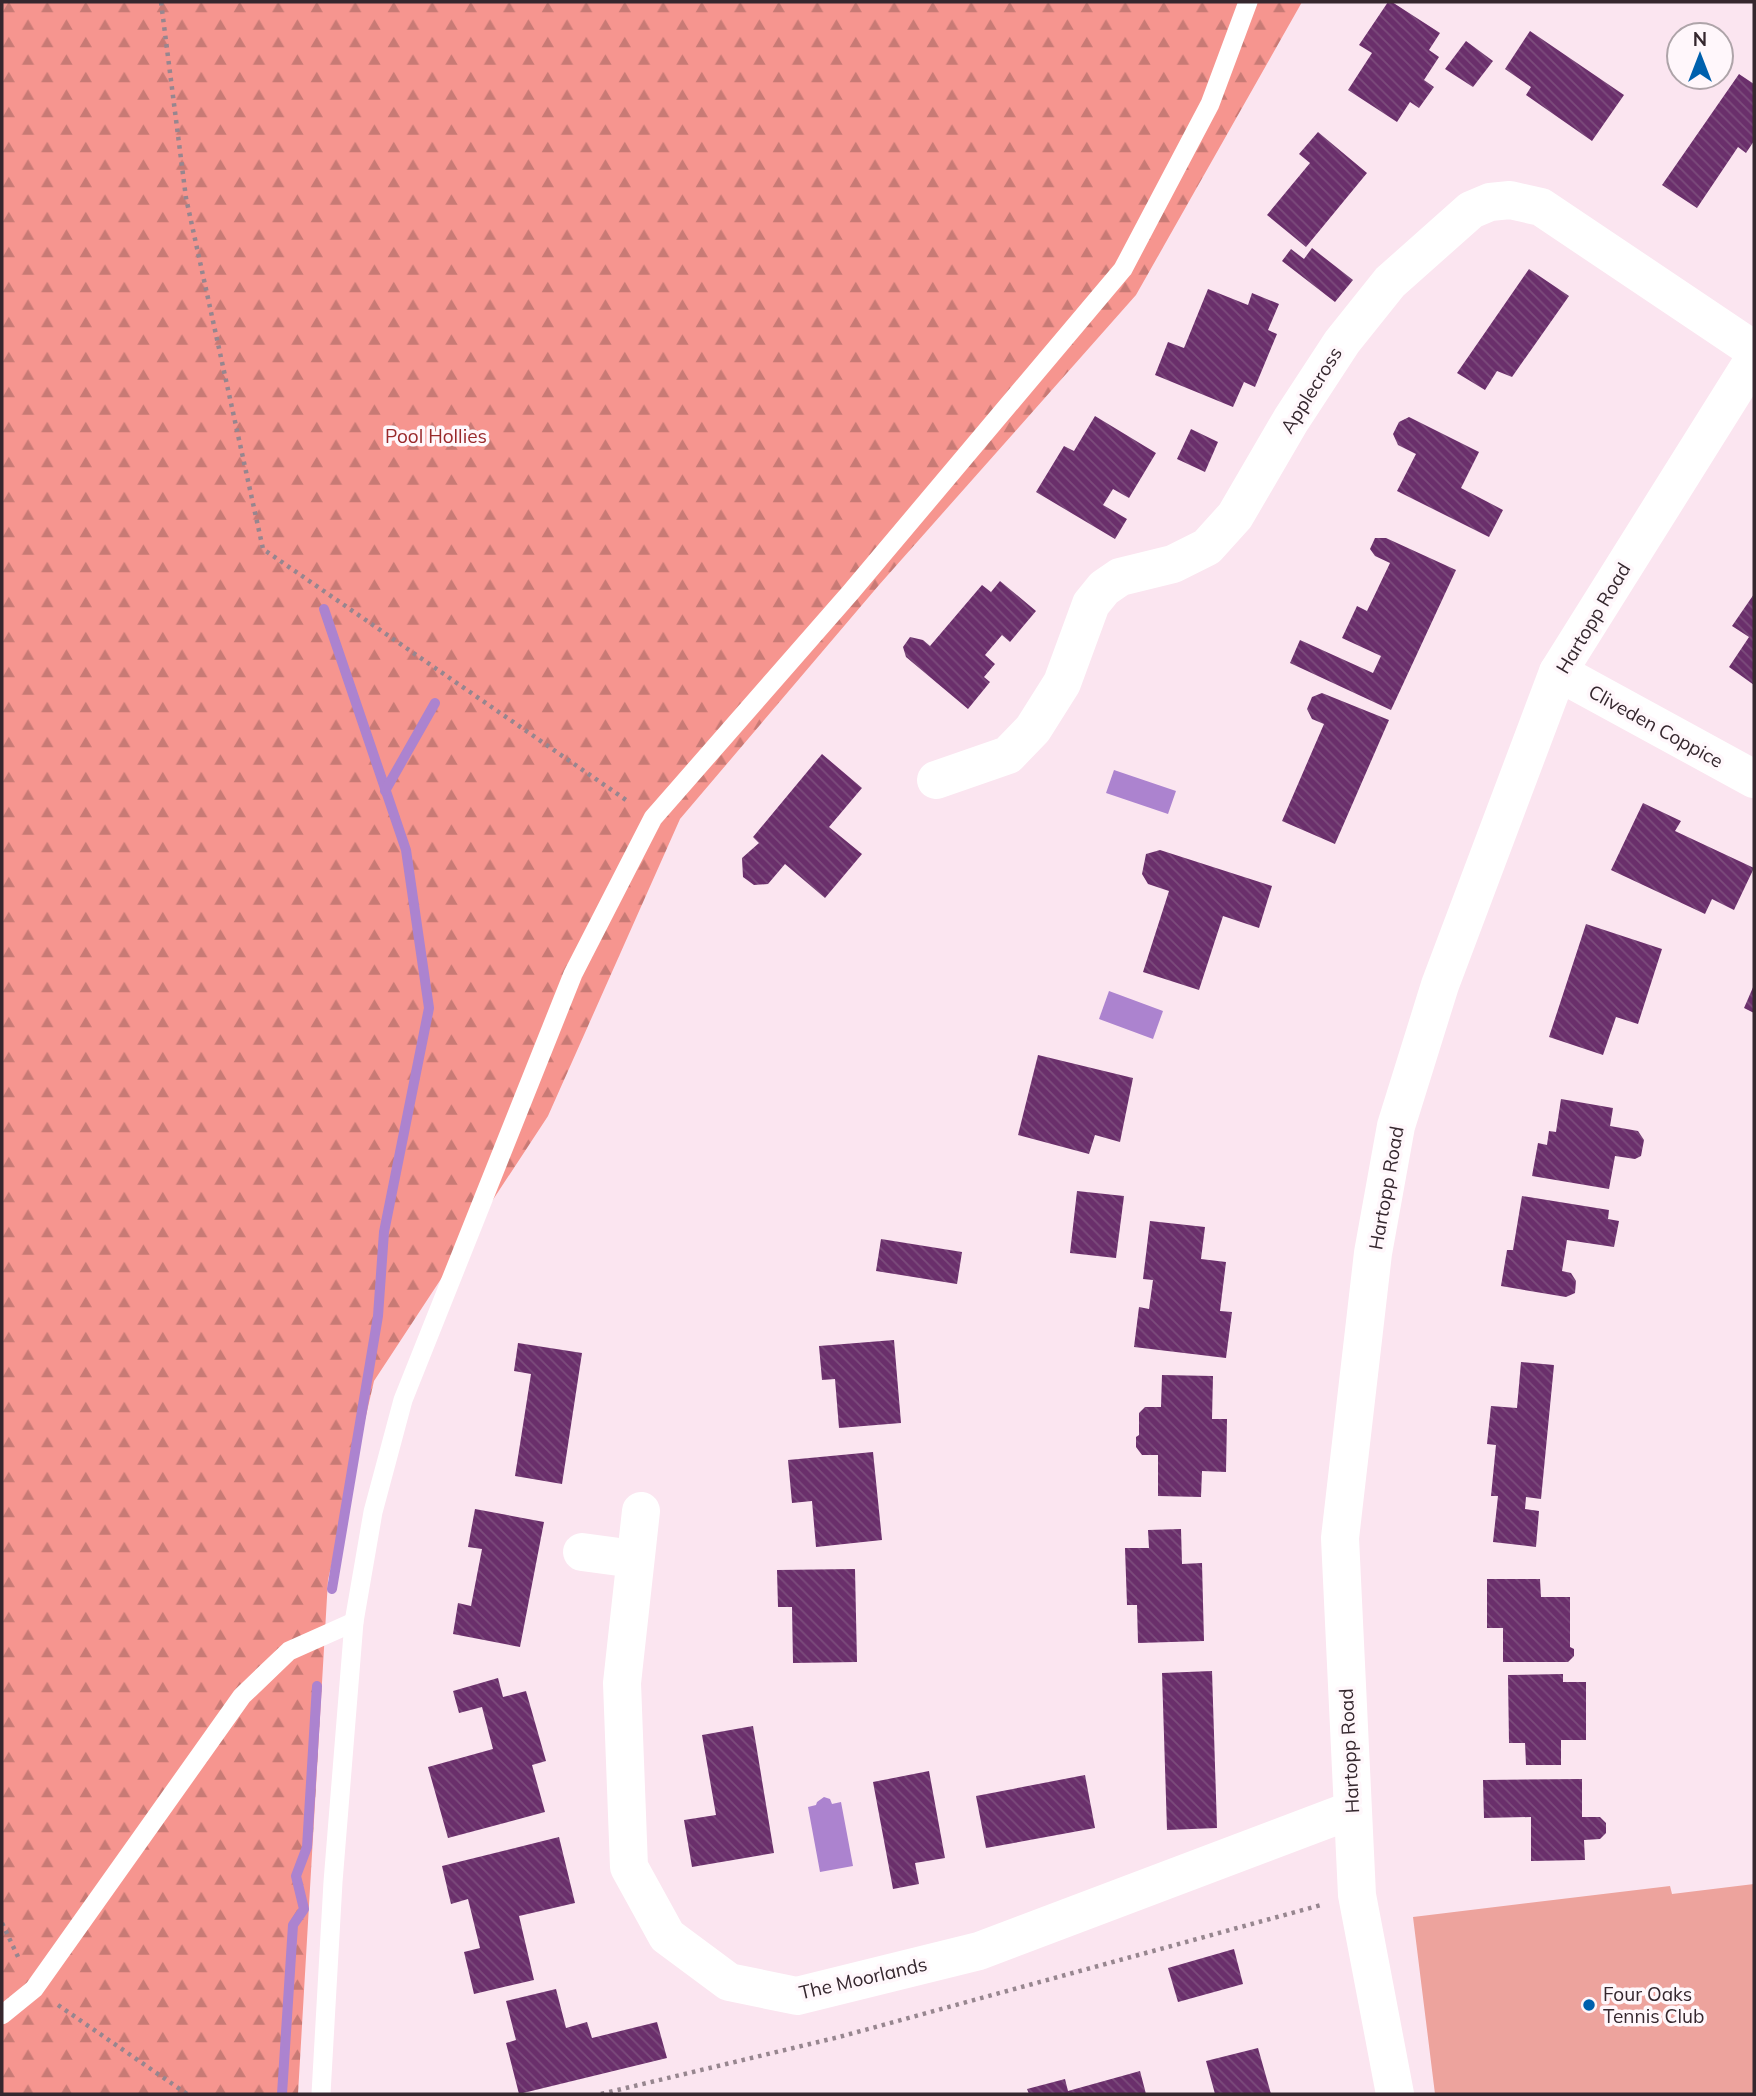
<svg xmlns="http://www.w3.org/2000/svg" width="1756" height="2096" viewBox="0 0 1756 2096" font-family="Mulish,sans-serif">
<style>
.forest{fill:url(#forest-firs)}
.pitch{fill:#eda39d}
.water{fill:#ac83cf}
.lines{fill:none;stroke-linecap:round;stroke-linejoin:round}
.stream{stroke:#ac83cf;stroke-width:10}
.building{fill:url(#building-back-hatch)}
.path{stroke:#97868f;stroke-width:4.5;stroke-dasharray:3.5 5;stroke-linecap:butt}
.lane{stroke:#fff;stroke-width:19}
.street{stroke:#fff;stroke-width:38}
.poi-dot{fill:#0060ad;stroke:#fff7fb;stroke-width:2.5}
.labels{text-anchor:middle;stroke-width:7;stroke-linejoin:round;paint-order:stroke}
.street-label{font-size:19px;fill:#35272e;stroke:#fff7fb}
.park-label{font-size:19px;fill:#99292b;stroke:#fff7fb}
.poi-label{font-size:19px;fill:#35272e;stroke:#fff7fb;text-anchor:start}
</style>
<defs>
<pattern id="forest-firs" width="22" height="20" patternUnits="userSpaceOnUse" patternTransform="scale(1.75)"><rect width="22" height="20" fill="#f6958f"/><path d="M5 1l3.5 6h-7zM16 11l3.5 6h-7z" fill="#c87a75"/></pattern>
<pattern id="building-back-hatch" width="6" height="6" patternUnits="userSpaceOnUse" patternTransform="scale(1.75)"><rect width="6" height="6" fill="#6a2f6b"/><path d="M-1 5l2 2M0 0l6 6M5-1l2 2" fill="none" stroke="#7c4c7c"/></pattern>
</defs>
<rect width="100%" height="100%" fill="#fbe5f0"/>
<polygon class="forest" points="2,2 1302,2 1136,295 879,585 680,819 548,1116 374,1381 328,1580 298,2094 2,2094"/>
<polygon class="pitch" points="1754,1884 1754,2094 1435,2094 1413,1917 1670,1886 1672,1894"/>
<g class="water">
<polygon points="1114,770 1176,791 1168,814 1106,793"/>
<polygon points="1109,991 1163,1011 1153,1039 1099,1019"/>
<polygon points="824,1797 830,1799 832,1804 841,1802 853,1866 820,1872 808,1807 816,1805 817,1802"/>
</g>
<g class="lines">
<g class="stream">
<polyline points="324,609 406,850 429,1008 384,1232 378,1316 332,1589"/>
<polyline points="385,791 435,703"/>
<polyline points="282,2094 293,1925 304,1909 296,1876 307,1847 317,1686"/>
</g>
</g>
<g class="building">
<polygon points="1388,2 1392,2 1440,33 1429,50 1439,57 1424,80 1434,87 1419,108 1410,102 1397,122 1348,90 1372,53 1359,45"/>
<polygon points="1530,31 1624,95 1592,141 1526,95 1531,87 1505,69"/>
<polygon points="1466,41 1493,61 1473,87 1445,69"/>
<polygon points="1739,74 1754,84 1754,141 1746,153 1738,147 1697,208 1662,185"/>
<polygon points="1318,132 1367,173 1306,247 1267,215 1310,163 1299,154"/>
<polygon points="1312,248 1353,280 1335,302 1282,261 1291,249 1304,259"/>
<polygon points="1529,269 1569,296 1512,377 1497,371 1485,390 1457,373"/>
<polygon points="1208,289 1248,305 1252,293 1279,304 1268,330 1277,334 1255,387 1244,382 1233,407 1155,375 1168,342 1184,348"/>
<polygon points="1095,416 1156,453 1129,498 1113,489 1103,505 1127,519 1115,539 1036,492 1064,446 1074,451"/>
<polygon points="1409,417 1479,452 1461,488 1503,510 1489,537 1397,491 1416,454 1398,445 1393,434 1399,422"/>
<polygon points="1191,429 1218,442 1205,472 1177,459"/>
<polygon points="1375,538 1386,538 1456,570 1391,710 1290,663 1300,640 1373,673 1381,656 1342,638 1357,606 1367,611 1390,563 1375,556 1370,549"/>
<polygon points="1000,581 1036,611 1010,642 1002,635 985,655 995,664 984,677 990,682 968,709 906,657 903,647 910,637 923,640 930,646 982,585 991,592"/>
<polygon points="1754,594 1754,685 1729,667 1749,637 1732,626"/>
<polygon points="1322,693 1389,720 1335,844 1282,821 1324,724 1312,719 1307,709 1312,697"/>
<polygon points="822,754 862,788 829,827 862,854 825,898 785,864 768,884 754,885 743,877 742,858 759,843 753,837"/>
<polygon points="1643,803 1681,821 1675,831 1754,868 1734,910 1712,899 1705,914 1611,870"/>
<polygon points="1160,850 1272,886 1259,928 1223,916 1199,990 1143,972 1169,891 1148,884 1142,874 1146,854"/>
<polygon points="1586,924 1662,949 1638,1024 1616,1017 1603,1055 1549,1037"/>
<polygon points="1754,985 1754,1013 1744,1008"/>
<polygon points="1038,1055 1133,1078 1120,1142 1095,1135 1089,1154 1018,1135"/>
<polygon points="1561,1099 1613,1108 1610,1126 1638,1131 1644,1140 1641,1156 1635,1159 1615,1156 1609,1189 1532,1176 1538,1143 1547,1145 1549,1131 1556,1132"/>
<polygon points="1077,1191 1124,1196 1116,1258 1070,1253"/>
<polygon points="1522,1196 1609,1210 1608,1219 1619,1221 1614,1247 1567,1240 1562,1271 1571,1273 1576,1281 1575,1293 1566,1297 1501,1286 1507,1250 1513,1250"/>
<polygon points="1150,1221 1205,1227 1201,1259 1226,1262 1220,1311 1232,1312 1226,1358 1134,1347 1139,1307 1149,1309 1153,1280 1143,1279"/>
<polygon points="881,1239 962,1252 957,1284 876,1271"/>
<polygon points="894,1340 901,1423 839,1428 835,1379 822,1380 819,1346"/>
<polygon points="518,1343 582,1353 562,1484 515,1476 531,1374 514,1371"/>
<polygon points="1521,1362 1554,1365 1541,1499 1526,1497 1525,1509 1539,1511 1536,1547 1493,1542 1498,1496 1491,1496 1496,1445 1487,1444 1491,1406 1517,1408"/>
<polygon points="1162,1375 1213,1376 1212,1419 1227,1419 1226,1472 1202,1471 1201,1497 1158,1496 1158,1455 1142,1455 1136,1447 1136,1437 1139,1435 1139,1413 1145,1407 1161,1407"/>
<polygon points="873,1452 882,1540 816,1547 812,1501 792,1503 788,1460"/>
<polygon points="475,1509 544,1522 520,1647 453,1634 458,1603 471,1606 482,1549 468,1547"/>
<polygon points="1181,1529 1182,1564 1202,1563 1204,1641 1138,1643 1137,1605 1127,1605 1125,1548 1149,1548 1148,1530"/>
<polygon points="855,1569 857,1662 793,1663 792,1607 778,1607 777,1570"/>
<polygon points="1487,1579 1540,1579 1541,1597 1570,1597 1570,1647 1574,1649 1574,1656 1568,1662 1503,1662 1503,1628 1487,1628"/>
<polygon points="1212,1671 1217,1828 1167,1830 1162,1673"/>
<polygon points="1563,1674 1563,1682 1586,1682 1586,1740 1561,1740 1561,1765 1526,1765 1525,1743 1509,1743 1508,1675"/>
<polygon points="498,1678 503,1697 526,1691 546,1761 532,1765 545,1812 448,1838 428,1767 493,1749 482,1707 459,1713 453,1691"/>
<polygon points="753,1726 774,1853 692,1867 684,1820 716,1815 702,1735"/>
<polygon points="929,1771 945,1858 915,1863 919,1884 893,1889 873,1782"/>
<polygon points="1085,1775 1095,1828 986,1848 976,1796"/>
<polygon points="1582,1779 1582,1817 1600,1817 1606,1823 1606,1833 1600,1839 1584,1840 1585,1860 1531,1861 1531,1817 1484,1818 1483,1780"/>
<polygon points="559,1837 575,1903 519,1916 534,1980 474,1994 464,1952 480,1948 468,1899 451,1904 442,1866"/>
<polygon points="1234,1949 1243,1984 1178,2002 1168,1968"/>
<polygon points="556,1989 566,2028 587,2022 592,2038 657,2022 667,2058 519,2094 506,2043 516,2040 506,2001"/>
<polygon points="1258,2048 1271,2094 1215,2094 1206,2061"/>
<polygon points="1140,2071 1146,2094 1029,2094 1027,2089 1065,2079 1068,2091"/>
</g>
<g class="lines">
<g class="path">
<polyline points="161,2 186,198 263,549 629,802"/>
<polyline points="2,1923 20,1961"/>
<polyline points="58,2005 187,2094"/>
<polyline points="601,2094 839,2037 1321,1905"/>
</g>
<g class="lane">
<polyline points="2,2015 34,1989 242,1696 289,1651 354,1622"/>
<polyline points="321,2094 333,1882 354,1622 373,1512 403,1400 573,974 653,818 850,593 1123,269 1210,104 1248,2"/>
</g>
<g class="street">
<polyline points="1558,672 1754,779"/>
<polyline points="936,780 1008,755 1033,729 1062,683 1091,604 1104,588 1120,577 1173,564 1207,547 1235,516 1291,420 1342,342 1390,282 1471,210 1490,202 1510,200 1541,207 1754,350"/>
<polyline points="641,1511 622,1683 629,1867 667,1936 729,1982 797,1996 979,1951 1352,1810"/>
<polyline points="582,1552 634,1559"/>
<polyline points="1395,2094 1357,1895 1340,1538 1373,1253 1396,1126 1440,985 1558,672 1754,359"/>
</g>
</g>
<circle class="poi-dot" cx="1589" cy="2005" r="7"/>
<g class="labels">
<g class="street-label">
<text transform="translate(1311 390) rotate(-58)" y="7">Applecross</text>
<text transform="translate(1593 618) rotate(-59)" y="7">Hartopp Road</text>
<text transform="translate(1656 726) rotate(29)" y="7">Cliveden Coppice</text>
<text transform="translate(1386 1188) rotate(-80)" y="7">Hartopp Road</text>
<text transform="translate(1349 1751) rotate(-93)" y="7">Hartopp Road</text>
<text transform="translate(863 1978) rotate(-13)" y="7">The Moorlands</text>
</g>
<g class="park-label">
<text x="436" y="443">Pool Hollies</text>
</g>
<g class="poi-label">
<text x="1603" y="2001">Four Oaks<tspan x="1603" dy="22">Tennis Club</tspan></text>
</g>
</g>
<rect width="1756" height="2096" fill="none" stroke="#35272e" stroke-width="7"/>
<g transform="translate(1700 56)"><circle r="33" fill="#fff7fb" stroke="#aea4a9" stroke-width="2"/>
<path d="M0-5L12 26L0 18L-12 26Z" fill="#0060ad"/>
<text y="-10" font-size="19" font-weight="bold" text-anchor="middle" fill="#35272e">N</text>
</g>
</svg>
